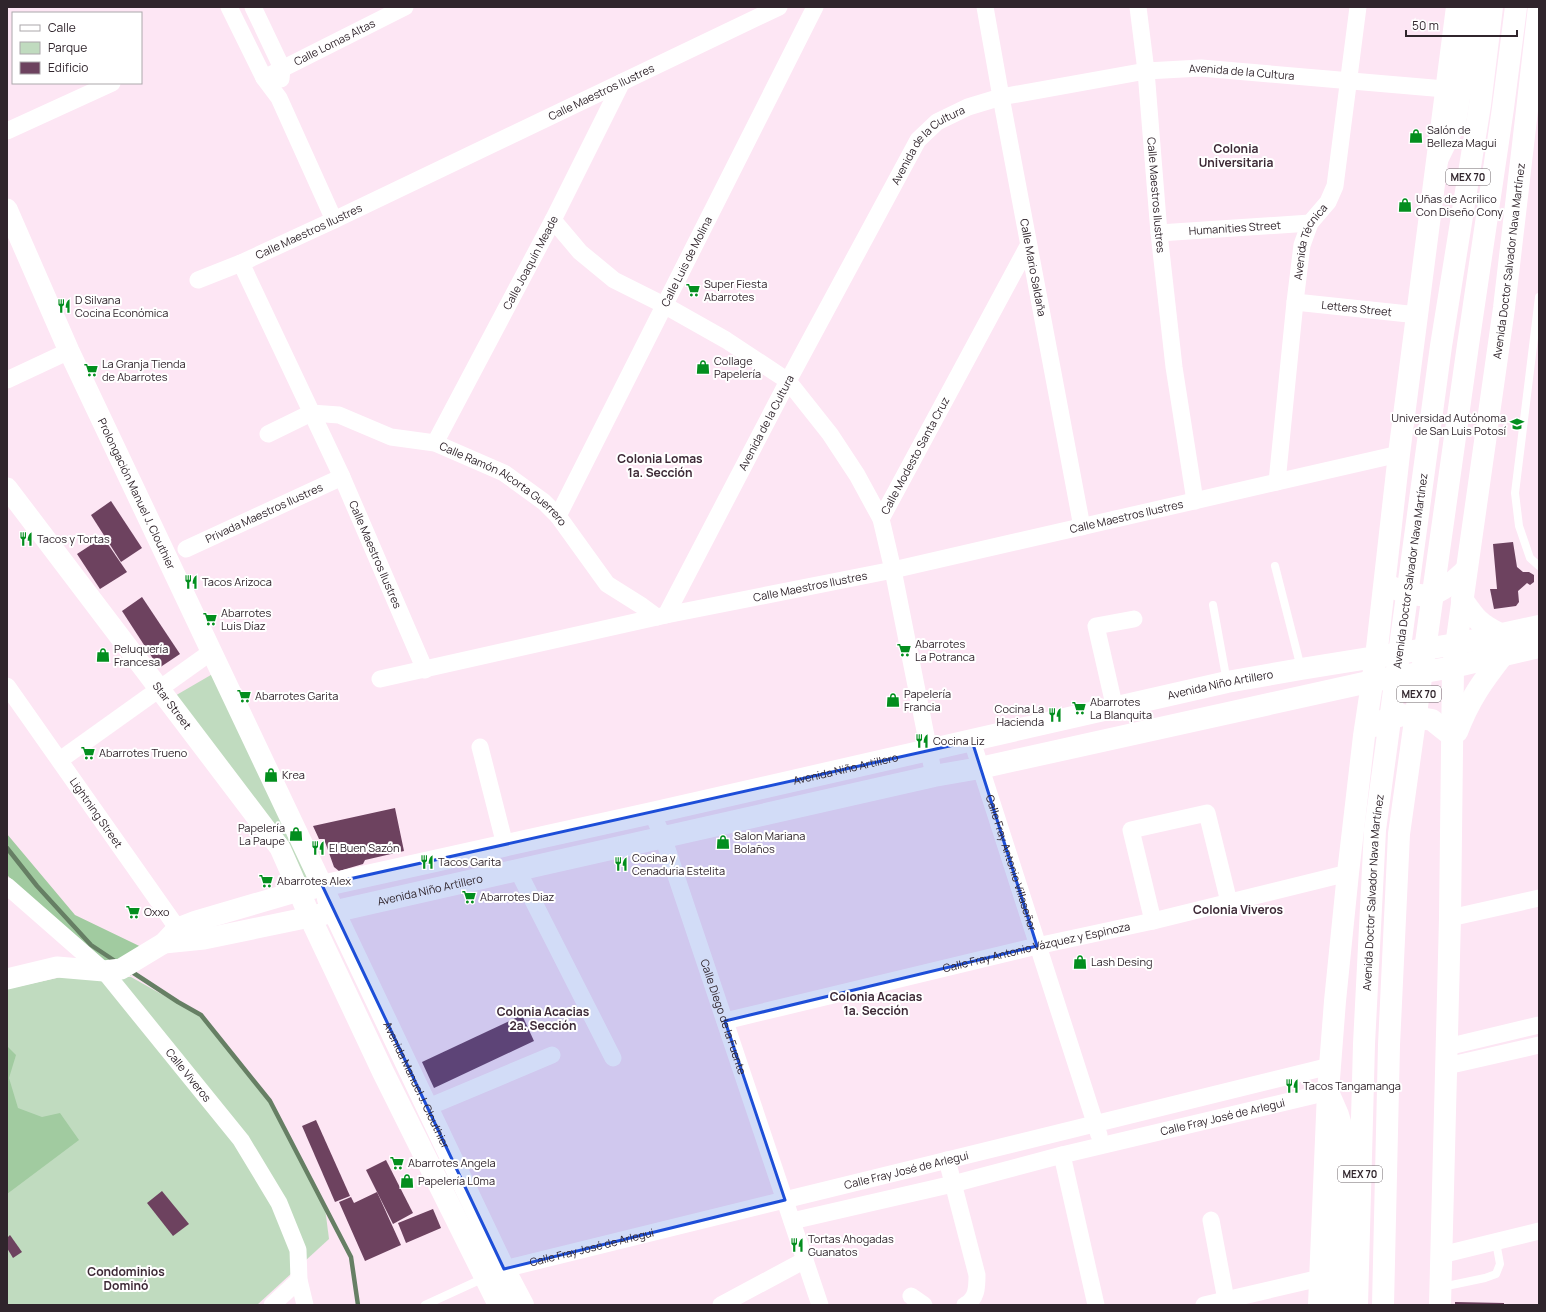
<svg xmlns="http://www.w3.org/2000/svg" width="1546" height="1312" viewBox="0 0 1546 1312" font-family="Manrope,sans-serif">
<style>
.green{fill:#c0dbbf}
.forest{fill:#a1cba0}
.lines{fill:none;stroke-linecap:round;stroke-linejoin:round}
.stream{stroke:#667f64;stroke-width:4.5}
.building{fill:#6d425f}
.service{stroke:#fff;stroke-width:8}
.minor{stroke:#fff;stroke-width:17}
.tertiary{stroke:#fff;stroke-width:21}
.secondary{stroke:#fff;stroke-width:22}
.motorway{stroke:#fff;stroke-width:22}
.marked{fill:#1d4ed8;fill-opacity:0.2;stroke:#1d4ed8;stroke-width:3;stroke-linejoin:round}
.labels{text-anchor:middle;stroke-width:4;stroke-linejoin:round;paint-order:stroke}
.shield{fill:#fff;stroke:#6e666b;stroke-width:1}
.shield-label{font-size:10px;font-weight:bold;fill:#30252c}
.street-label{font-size:11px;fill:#30252c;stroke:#fff}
.poi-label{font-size:11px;fill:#30252c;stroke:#fff;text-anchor:start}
.neighbourhood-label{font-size:12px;font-weight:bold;fill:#3d2936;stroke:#fff}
</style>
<rect width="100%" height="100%" fill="#fde6f4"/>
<g class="green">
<polygon points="216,672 313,886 306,887 173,697"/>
<polygon points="96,975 131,977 202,1017 271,1102 325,1208 329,1239 257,1305 7,1305 7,989 66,976"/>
</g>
<g class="forest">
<polygon points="7,834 75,915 158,955 130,976 98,965 7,875"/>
<polygon points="7,1046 16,1055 9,1078 18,1108 42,1117 60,1113 79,1140 7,1194"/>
</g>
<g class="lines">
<g class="stream">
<polyline points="7,848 37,886 91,945 118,963"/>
<polyline points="129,970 178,1002 201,1015 270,1101 351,1257 358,1305"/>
</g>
</g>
<g class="building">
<polygon points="111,501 142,548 121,562 91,515"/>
<polygon points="103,537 127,572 100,589 77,554"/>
<polygon points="1513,542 1517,567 1523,572 1529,572 1534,575 1534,582 1530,585 1527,583 1518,591 1519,602 1516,606 1494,609 1490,589 1497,589 1493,544"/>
<polygon points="142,597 180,654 159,668 122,611"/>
<polygon points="395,808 404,851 365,860 363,864 339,871 334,867 324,839 319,839 313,826"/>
<polygon points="522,1015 534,1041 434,1088 422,1062"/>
<polygon points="316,1120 350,1196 335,1202 302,1126"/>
<polygon points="386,1160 413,1213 393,1224 366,1170"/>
<polygon points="162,1191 189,1224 173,1236 147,1203"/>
<polygon points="377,1192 401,1245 365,1261 339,1202 351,1197 354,1203"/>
<polygon points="433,1209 441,1228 406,1243 398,1223"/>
<polygon points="10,1235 22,1252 13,1258 7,1248 7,1238"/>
<polygon points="1455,1302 1504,1303 1504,1305 1455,1305"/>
</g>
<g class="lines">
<g class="service">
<polyline points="1539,297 1515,493 1519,526 1530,558 1539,566"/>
<polyline points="1275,566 1301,668"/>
<polyline points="1213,605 1227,682"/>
<polyline points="1442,1287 1485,1278 1496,1274 1500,1264 1496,1242"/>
<polyline points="425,1305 484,1278"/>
</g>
<g class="minor">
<polyline points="229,7 264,78 279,98 334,220"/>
<polyline points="253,7 282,68 281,79"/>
<path id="s1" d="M985,7L1001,97L1082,527"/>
<path id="s2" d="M1138,7L1146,71L1159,233L1174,367L1195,501"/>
<path id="s3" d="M264,78L405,7"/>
<polyline points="7,131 112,83"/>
<polyline points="553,220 580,252 614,280 664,305 726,340 788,381 830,434 857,475 881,519 893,570 934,776"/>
<path id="s4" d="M1159,233L1310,223"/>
<path id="s5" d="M241,263L342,477L425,670"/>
<path id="s6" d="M198,280L241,263L334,220L779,7"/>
<path id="s7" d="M1295,302L1418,315"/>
<polyline points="7,380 69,351"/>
<path id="s8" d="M268,434L311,413L339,415L391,437L435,443L504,473L544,502L558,516L607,584L642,606L657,617"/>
<path id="s9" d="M435,443L553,220L622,82"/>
<path id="s10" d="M1277,482L1295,302L1302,245L1310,223L1328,202L1335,186L1358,7"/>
<path id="s11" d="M558,516L815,7"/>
<path id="s12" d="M881,519L1028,246"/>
<path id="s13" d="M186,549L342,477"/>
<path id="s14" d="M666,615L788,381L918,140L937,122L968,107L1001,97L1146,71L1201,68L1445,89"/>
<path id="s15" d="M380,679L666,615L893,570L1399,454"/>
<path id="s16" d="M7,686L185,939"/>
<polyline points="1115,709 1096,626 1134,619"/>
<path id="s17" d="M972,741L1099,1135"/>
<polyline points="480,747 505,845"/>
<polyline points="60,760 211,652"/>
<path id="s18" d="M652,813L663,837L820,1305"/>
<polyline points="518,871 613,1058"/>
<path id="s19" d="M7,886L104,971L241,1140L279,1203L298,1250L299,1280L305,1305"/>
<polyline points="1450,918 1539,898"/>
<polyline points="1153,921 1131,830 1207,813 1229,902"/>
<path id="s20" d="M725,1021L1037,946L1153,921L1348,873"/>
<polyline points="1447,1047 1539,1025"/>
<polyline points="1447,1066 1539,1045"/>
<polyline points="426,1108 552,1055"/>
<polyline points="1062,1155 1096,1305"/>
<path d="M947,1160L977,1275C977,1287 977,1299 965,1305"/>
<polyline points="1211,1220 1226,1300"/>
<path id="s21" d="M792,1221L953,1184L1062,1155L1328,1092"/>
<polyline points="1441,1255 1539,1231"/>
<path id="s22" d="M493,1273L504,1269L1330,1066"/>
<polyline points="911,1296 924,1305"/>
<polyline points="272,1305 299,1280"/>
<polyline points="721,1305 805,1260"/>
<polyline points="1204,1305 1320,1278"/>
</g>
<g class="tertiary">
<path id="s23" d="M7,209L69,351L322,885"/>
<path id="s24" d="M7,488L280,848L299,891L196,921L178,928L164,943L121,969L104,971L57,967L7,979"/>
<polyline points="164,943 204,939 310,917"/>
</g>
<g class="secondary">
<path d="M1389,586C1427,603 1438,596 1466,570"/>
<path d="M1462,599C1475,618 1479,624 1500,634"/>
<polyline points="1374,726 1378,722 1403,715 1432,720 1452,736"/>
<path d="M1457,732C1469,700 1482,682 1503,655"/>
<path id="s25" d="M328,899L504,1269L523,1305"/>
<path id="s26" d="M310,917L934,776L980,768L1373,681L1453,667L1539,647"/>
<path id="s27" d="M499,1305L383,1072L310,917L299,891L652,813L1227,682L1301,669L1456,644L1539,626"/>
<polyline points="1319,1305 1328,1092 1335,1001 1348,873 1364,736 1376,657 1399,454 1457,7"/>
<path id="s28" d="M1440,1305L1450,918L1453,667L1504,308L1539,7"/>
</g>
<g class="motorway">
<polyline points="1438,158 1455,123 1474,7"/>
<polyline points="1328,1092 1338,1115 1343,1132 1339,1305"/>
<path id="s29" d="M1357,1305L1364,1044L1375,830L1441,346L1480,105L1492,7"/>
<polyline points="1383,1305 1389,1045 1399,834 1468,345 1503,108 1516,7"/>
</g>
</g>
<path class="marked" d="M972,741L1037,946L725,1021L785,1200L504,1269L322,885Z"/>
<defs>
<symbol id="shop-bare" viewBox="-9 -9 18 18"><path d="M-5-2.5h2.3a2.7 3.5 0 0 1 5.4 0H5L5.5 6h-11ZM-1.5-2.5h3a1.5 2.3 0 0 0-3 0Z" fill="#038e1e" stroke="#fff" stroke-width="2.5" paint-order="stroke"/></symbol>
<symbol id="supermarket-bare" viewBox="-9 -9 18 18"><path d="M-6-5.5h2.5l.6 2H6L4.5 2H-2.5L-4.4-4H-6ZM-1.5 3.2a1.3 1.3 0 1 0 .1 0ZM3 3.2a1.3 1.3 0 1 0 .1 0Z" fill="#038e1e" stroke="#fff" stroke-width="2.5" paint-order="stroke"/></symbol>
<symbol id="restaurant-bare" viewBox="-9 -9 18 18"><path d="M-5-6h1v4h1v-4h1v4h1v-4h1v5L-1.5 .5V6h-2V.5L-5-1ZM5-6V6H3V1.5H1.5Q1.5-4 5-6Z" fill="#038e1e" stroke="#fff" stroke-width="2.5" paint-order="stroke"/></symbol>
<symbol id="university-bare" viewBox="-9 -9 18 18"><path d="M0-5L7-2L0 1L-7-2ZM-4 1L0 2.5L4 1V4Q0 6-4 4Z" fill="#038e1e" stroke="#fff" stroke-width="2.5" paint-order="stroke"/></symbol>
</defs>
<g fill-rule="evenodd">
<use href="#shop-bare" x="1406" y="126" width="20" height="20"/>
<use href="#shop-bare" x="1395" y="195" width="20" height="20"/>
<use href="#supermarket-bare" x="683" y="280" width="20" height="20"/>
<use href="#restaurant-bare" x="54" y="296" width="20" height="20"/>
<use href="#shop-bare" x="693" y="357" width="20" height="20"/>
<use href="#supermarket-bare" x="81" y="360" width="20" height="20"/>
<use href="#university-bare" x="1507" y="414" width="20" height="20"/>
<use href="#restaurant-bare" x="16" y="529" width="20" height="20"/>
<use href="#restaurant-bare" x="181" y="572" width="20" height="20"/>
<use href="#supermarket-bare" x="200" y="609" width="20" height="20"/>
<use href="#supermarket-bare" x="894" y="640" width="20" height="20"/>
<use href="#shop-bare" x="93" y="645" width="20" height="20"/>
<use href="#supermarket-bare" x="234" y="686" width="20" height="20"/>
<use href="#shop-bare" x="883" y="690" width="20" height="20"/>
<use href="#supermarket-bare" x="1069" y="698" width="20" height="20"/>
<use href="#restaurant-bare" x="1045" y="705" width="20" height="20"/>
<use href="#restaurant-bare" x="912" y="731" width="20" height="20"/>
<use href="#supermarket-bare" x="78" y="743" width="20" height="20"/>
<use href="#shop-bare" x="261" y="765" width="20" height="20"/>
<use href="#shop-bare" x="286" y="824" width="20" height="20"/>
<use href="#shop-bare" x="713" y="832" width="20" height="20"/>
<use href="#restaurant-bare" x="308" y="838" width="20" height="20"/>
<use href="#restaurant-bare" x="417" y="852" width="20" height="20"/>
<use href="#restaurant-bare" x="611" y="854" width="20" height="20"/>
<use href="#supermarket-bare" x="256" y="871" width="20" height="20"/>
<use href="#supermarket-bare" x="459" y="887" width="20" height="20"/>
<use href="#supermarket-bare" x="123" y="902" width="20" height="20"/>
<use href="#shop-bare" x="1070" y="952" width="20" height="20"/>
<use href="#restaurant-bare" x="1282" y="1076" width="20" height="20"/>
<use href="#supermarket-bare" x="387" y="1153" width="20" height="20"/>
<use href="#shop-bare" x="397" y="1171" width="20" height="20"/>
<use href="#restaurant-bare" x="787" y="1235" width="20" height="20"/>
</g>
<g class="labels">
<g class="shield">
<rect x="1446" y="169" width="44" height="16" rx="3"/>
<rect x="1397" y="686" width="44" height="16" rx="3"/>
<rect x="1338" y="1166" width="44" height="16" rx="3"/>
</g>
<g class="shield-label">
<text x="1468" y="181">MEX 70</text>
<text x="1419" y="698">MEX 70</text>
<text x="1360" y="1178">MEX 70</text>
</g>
<g class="street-label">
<text dy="4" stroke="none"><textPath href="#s3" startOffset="79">Calle Lomas Altas</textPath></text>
<text dy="4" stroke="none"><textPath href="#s14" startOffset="876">Avenida de la Cultura</textPath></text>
<text dy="4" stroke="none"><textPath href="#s6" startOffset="445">Calle Maestros Ilustres</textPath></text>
<text dy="4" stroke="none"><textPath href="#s14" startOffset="541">Avenida de la Cultura</textPath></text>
<text dy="4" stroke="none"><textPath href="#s2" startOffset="189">Calle Maestros Ilustres</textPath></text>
<text dy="4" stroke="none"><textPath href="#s4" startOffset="76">Humanities Street</textPath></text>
<text dy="4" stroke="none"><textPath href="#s6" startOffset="121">Calle Maestros Ilustres</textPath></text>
<text dy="4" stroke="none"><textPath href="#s10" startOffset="244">Avenida Técnica</textPath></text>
<text dy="4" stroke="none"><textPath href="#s11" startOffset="285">Calle Luis de Molina</textPath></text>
<text dy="4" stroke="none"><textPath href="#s28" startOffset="1048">Avenida Doctor Salvador Nava Martínez</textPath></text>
<text dy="4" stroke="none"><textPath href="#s9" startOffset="204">Calle Joaquín Meade</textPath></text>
<text dy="4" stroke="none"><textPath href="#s1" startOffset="265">Calle Mario Saldaña</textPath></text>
<text dy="4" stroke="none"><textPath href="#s7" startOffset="62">Letters Street</textPath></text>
<text dy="4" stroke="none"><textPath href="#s14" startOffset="217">Avenida de la Cultura</textPath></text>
<text dy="4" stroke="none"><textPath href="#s12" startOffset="72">Calle Modesto Santa Cruz</textPath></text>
<text dy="4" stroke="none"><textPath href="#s8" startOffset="257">Calle Ramón Alcorta Guerrero</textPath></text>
<text dy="4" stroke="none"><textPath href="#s23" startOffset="313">Prolongación Manuel J. Clouthier</textPath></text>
<text dy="4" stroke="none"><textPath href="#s13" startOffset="86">Privada Maestros Ilustres</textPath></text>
<text dy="4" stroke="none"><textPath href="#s15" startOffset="764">Calle Maestros Ilustres</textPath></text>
<text dy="4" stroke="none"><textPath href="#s5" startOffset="321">Calle Maestros Ilustres</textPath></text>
<text dy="4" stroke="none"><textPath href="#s29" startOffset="737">Avenida Doctor Salvador Nava Martínez</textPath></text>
<text dy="4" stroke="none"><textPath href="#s15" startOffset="440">Calle Maestros Ilustres</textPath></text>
<text dy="4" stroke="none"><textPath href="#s27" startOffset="1404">Avenida Niño Artillero</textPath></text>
<text dy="4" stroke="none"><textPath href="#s24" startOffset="273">Star Street</textPath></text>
<text dy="4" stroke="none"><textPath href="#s27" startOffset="1020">Avenida Niño Artillero</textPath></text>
<text dy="4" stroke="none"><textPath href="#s16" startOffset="155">Lightning Street</textPath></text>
<text dy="4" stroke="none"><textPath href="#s17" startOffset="128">Calle Fray Antonio Villaseñor</textPath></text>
<text dy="4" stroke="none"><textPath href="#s26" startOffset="123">Avenida Niño Artillero</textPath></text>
<text dy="4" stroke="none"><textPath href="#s29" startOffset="413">Avenida Doctor Salvador Nava Martínez</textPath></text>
<text dy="4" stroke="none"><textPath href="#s20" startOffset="320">Calle Fray Antonio Vázquez y Espinoza</textPath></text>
<text dy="4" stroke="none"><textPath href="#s18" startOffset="216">Calle Diego de la Fuente</textPath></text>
<text dy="4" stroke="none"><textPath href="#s19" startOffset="263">Calle Viveros</textPath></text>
<text dy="4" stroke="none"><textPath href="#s25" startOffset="206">Avenida Manuel J. Clouthier</textPath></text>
<text dy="4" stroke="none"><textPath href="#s21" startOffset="443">Calle Fray José de Arlegui</textPath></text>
<text dy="4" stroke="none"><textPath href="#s22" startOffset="426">Calle Fray José de Arlegui</textPath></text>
<text dy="4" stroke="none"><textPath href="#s22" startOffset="102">Calle Fray José de Arlegui</textPath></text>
</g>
<g class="poi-label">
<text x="1427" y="134">Salón de<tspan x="1427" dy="13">Belleza Magui</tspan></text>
<text x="1416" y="203">Uñas de Acrilico<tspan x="1416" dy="13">Con Diseño Cony</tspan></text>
<text x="704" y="288">Super Fiesta<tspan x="704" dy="13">Abarrotes</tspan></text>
<text x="75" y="304">D Silvana<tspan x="75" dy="13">Cocina Económica</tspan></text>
<text x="714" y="365">Collage<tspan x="714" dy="13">Papelería</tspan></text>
<text x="102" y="368">La Granja Tienda<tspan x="102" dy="13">de Abarrotes</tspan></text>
<text x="1506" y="422" text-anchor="end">Universidad Autónoma<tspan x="1506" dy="13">de San Luis Potosí</tspan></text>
<text x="37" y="543">Tacos y Tortas</text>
<text x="202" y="586">Tacos Arizoca</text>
<text x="221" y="617">Abarrotes<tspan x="221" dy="13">Luis Díaz</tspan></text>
<text x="915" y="648">Abarrotes<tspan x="915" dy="13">La Potranca</tspan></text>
<text x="114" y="653">Peluquería<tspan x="114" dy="13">Francesa</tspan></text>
<text x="904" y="698">Papelería<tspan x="904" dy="13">Francia</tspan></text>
<text x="255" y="700">Abarrotes Garita</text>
<text x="1090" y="706">Abarrotes<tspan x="1090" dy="13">La Blanquita</tspan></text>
<text x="1044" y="713" text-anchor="end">Cocina La<tspan x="1044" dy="13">Hacienda</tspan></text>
<text x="933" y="745">Cocina Liz</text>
<text x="99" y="757">Abarrotes Trueno</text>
<text x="282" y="779">Krea</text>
<text x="285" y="832" text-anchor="end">Papelería<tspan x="285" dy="13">La Paupe</tspan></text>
<text x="734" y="840">Salon Mariana<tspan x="734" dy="13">Bolaños</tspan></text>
<text x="329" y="852">El Buen Sazón</text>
<text x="632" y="862">Cocina y<tspan x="632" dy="13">Cenaduria Estelita</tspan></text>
<text x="438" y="866">Tacos Garita</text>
<text x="277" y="885">Abarrotes Alex</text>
<text x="480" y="901">Abarrotes Diaz</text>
<text x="144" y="916">Oxxo</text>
<text x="1091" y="966">Lash Desing</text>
<text x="1303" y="1090">Tacos Tangamanga</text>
<text x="408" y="1167">Abarrotes Angela</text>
<text x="418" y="1185">Papelería L0ma</text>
<text x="808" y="1243">Tortas Ahogadas<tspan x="808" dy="13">Guanatos</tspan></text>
</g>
<g class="neighbourhood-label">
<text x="1236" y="153">Colonia<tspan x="1236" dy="14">Universitaria</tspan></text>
<text x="660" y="463">Colonia Lomas<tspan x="660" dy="14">1a. Sección</tspan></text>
<text x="1238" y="914">Colonia Viveros</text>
<text x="876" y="1001">Colonia Acacias<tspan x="876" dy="14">1a. Sección</tspan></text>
<text x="543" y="1016">Colonia Acacias<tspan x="543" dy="14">2a. Sección</tspan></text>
<text x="126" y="1276">Condominios<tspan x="126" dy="14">Dominó</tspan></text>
</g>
</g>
<rect width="1546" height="1312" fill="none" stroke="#30252c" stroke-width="16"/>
<rect x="12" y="12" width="130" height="72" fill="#ffffff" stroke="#aca8ab"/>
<rect x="20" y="25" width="20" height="6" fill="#ffffff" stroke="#aca8ab"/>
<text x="48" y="32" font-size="12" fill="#30252c">Calle</text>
<rect x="20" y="42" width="20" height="12" fill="#c0dbbf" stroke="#aca8ab"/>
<text x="48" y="52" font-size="12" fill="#30252c">Parque</text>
<rect x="20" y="62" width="20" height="12" fill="#6d425f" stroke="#aca8ab"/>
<text x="48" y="72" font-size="12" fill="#30252c">Edificio</text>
<path d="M1406 30v6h111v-6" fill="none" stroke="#30252c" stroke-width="2"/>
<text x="1412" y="30" font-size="12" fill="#30252c" stroke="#ffffff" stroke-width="3" paint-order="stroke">50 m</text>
</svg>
